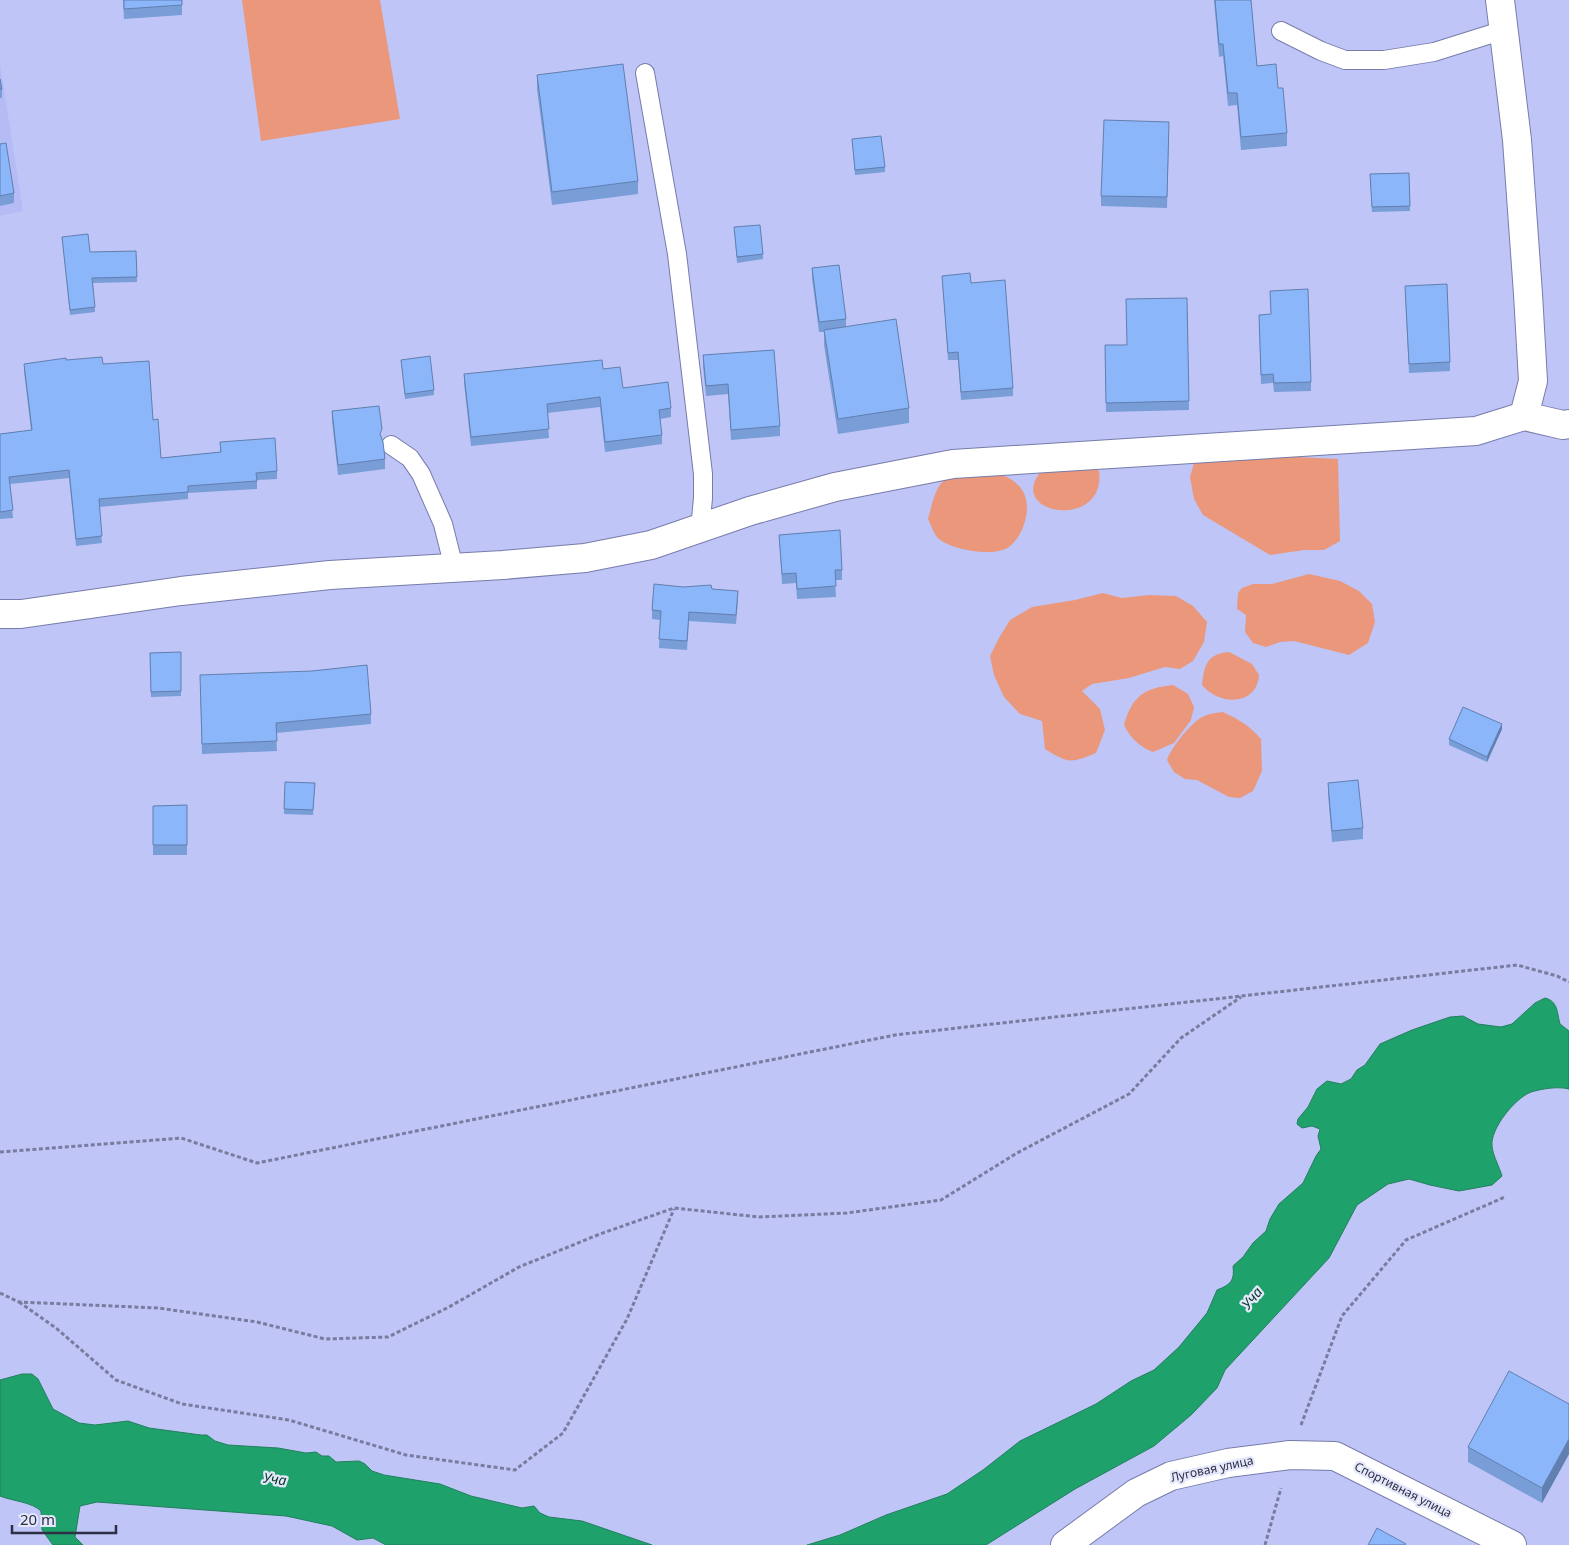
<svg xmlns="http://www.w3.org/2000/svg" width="1569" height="1545" viewBox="0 0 1569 1545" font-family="'Noto Sans',sans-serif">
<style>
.built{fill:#b5bcf5}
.green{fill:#ea977b}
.water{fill:#1fa16b;stroke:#237f5f}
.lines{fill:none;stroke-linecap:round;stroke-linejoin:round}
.service-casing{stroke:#777caa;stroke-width:20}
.minor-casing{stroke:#777caa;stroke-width:30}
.path{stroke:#787c9f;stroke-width:3;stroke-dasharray:4 2.5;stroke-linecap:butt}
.service{stroke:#fff;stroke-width:18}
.minor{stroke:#fff;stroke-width:28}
.wall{fill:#789dd7}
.shaded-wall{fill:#617faf}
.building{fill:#8bb6fa;stroke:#617faf}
.labels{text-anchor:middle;stroke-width:4.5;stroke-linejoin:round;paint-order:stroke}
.street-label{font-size:12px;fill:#2d2f43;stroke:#e5e8fd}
.water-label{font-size:14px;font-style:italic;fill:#033822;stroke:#e5e8fd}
</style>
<rect width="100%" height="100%" fill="#bfc5f7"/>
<polygon class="built" points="0,64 23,211 0,216"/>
<g class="green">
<polygon points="242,0 380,0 400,119 261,141"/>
<polygon points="1251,455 1338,459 1340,541 1324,550 1304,550 1270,555 1203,515 1194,499 1190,477 1194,463 1214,456"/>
<path d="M1089,465L1099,471C1107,533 998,514 1045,467Z"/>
<path d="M985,470C996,473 1009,476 1017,484C1035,499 1026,533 1010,546C997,558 952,550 939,539C934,535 931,525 928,519C931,509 933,497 938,488C946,472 970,471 985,470Z"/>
<polygon points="1309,574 1340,581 1359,591 1372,604 1375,622 1368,643 1349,655 1294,641 1280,642 1266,647 1253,643 1245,632 1246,615 1237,609 1238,593 1242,588 1253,584 1272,584"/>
<path d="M1103,593L1122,598L1149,595L1176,596L1193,606L1207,622L1204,642L1193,661L1180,669L1165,667L1129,678L1092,684L1082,691L1100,709L1105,730L1096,753C1071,763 1069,764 1045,749L1042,721L1020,714L1004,697L994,675L990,656L999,638L1010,620L1032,607L1075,600Z"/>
<path d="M1229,652L1252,664L1259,675C1257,706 1219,706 1202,685C1204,665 1207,654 1229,652Z"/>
<path d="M1173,685L1188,694L1194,707L1191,720L1174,743L1153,752C1139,746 1131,739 1124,725C1132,696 1144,688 1173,685Z"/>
<path d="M1223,712C1238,719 1250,726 1261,739L1262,771L1253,791L1240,798L1229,797L1197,780L1185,779L1174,772L1167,760C1171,748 1188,727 1199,719C1206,714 1215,713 1223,712Z"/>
</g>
<g class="water">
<path d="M1545,998C1558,1001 1557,1013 1560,1024L1569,1031V1089C1558,1086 1541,1089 1531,1092C1515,1098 1490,1129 1492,1146C1493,1156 1499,1166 1502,1176L1492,1185L1459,1191L1430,1185L1409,1179L1388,1184L1357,1205L1329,1258L1225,1370L1217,1388L1191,1415L1154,1446L1075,1489L986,1545H807L840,1535L886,1515L947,1494L983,1470L1020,1441L1096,1404L1131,1381L1154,1370L1179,1347L1207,1313L1217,1290C1230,1285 1235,1281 1233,1266L1243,1257L1253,1243L1266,1231L1270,1219L1279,1204L1303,1183L1316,1156L1321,1149L1318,1136L1320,1129L1312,1126L1302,1128L1297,1124L1298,1119L1308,1107L1317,1089L1327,1081L1341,1084L1351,1079L1357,1070L1365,1065L1380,1044L1412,1030L1450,1017L1463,1016L1478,1024L1501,1027L1512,1024L1535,1003Z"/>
<path d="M22,1374H32L38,1379L53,1409L79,1423L95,1425L128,1421L149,1428L201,1435H207L215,1441L228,1445L278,1448L306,1453L316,1452L322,1456H329L336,1462L359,1461L365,1464L372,1471L384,1475L440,1484L471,1496L522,1508L534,1506L540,1513L549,1517L582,1521L652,1545H386L373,1538L357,1540L332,1526L286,1516L97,1502L80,1506L75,1537L83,1545H53L42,1530L41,1511C32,1502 12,1501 0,1496V1380Z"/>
</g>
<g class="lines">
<defs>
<g id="service">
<polyline points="1281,31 1321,51 1345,60 1384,60 1434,52 1504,30"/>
<polyline points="645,73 677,254 703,474 703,498 700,529"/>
<polyline points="391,445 410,458 421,474 443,524 454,568"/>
</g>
<g id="minor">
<polyline points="1500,0 1517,140 1528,294 1533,381 1524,416"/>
<polyline points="0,614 21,614 181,591 330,575 503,565 585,558 651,545 750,511 835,487 953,464 1476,431 1524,416 1563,425 1569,424"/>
<polyline points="1065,1545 1136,1493 1171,1476 1228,1463 1290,1455 1335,1456 1512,1545"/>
</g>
</defs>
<use href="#service" class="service-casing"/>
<use href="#minor" class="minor-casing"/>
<g class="path">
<polyline points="0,1152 181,1138 257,1163 895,1035 1517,965 1557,976 1569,982"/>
<polyline points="0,1293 19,1302 158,1308 257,1322 325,1339 388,1337 449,1307 519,1267 600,1234 674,1208 759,1217 847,1213 941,1200 1017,1153 1129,1094 1181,1038 1241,997"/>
<polyline points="19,1302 56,1328 116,1380 182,1404 289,1420 406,1455 515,1470 563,1433 627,1319 674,1209"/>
<polyline points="1301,1425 1342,1316 1406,1240 1505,1197"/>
<polyline points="1265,1545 1281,1488"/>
</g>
<use href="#service" class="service"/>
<use href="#minor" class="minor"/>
</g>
<g class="wall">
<polygon points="123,0 182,0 182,15 124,19"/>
<polygon points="1214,0 1251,0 1257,66 1278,88 1287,133 1287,146 1241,150 1237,105 1228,106 1223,56 1219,57"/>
<polygon points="537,75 638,181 638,194 552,205 537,89"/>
<polygon points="0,79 2,89 2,98 0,98"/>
<polygon points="1169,132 1167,208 1101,206 1101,196"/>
<polygon points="852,139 885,167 885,172 855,175"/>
<polygon points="0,144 14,193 14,203 0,206"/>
<polygon points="1409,173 1410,211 1372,212 1370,174"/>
<polygon points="734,227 763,254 763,259 737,263"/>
<polygon points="62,237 90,252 136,251 137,282 93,283 95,312 70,315"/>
<polygon points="812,268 846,319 846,327 909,408 909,423 838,434 824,345 824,332 819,332 812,278"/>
<polygon points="942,276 971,283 1013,388 1013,396 961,400 958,360 948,360"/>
<polygon points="1405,294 1450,362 1450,371 1409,373"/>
<polygon points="1187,298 1189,410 1106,412 1105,345 1127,345"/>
<polygon points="1259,324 1311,382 1311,391 1274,392 1273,383 1261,384"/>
<polygon points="703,355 780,426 780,436 731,440 728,394 706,396 703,366"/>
<polygon points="66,360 103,364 153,420 161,458 220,452 220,442 277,471 277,479 257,480 257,489 188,493 188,499 99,507 102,543 76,546 69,478 10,484 13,518 0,519 0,434 31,430 24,371 24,364"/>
<polygon points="401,360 434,390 434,395 405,399"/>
<polygon points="603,369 623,388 671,408 671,417 660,419 662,435 662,444 605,452 600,407 547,413 549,438 471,446 464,383 464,374"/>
<polygon points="332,411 382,438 385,459 385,469 338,475 332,421"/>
<polygon points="779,535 842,570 842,580 835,580 836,597 797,599 796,583 782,584"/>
<polygon points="712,589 738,600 736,624 689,621 687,650 659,648 660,620 652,619 652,610"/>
<polygon points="181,652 181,696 151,697 150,653"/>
<polygon points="200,685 371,714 371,724 276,733 277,751 202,754"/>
<polygon points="1502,729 1487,762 1449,745 1449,739"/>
<polygon points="285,782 315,783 313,815 284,814"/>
<polygon points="1328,783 1363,828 1363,839 1332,842 1328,794"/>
<polygon points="187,805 187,855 153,855 153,806"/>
<polygon points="1569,1404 1569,1454 1542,1503 1468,1462 1468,1447"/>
</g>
<g class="shaded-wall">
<polygon points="1502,724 1502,729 1487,762 1487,757"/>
<polygon points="1569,1439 1569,1454 1542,1503 1542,1488"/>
</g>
<g class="building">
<polygon points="124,0 182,0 182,5 124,9"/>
<polygon points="1215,0 1251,0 1257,66 1276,64 1278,88 1283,88 1287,133 1241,137 1237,93 1228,93 1223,44 1219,44"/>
<polygon points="623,64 638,181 552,192 537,75"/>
<polygon points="0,79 2,89 0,89"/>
<polygon points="1104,120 1169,122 1167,197 1101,196"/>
<polygon points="881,136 885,167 855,170 852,139"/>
<polygon points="6,143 14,193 0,196 0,144"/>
<polygon points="1409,173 1410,206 1372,207 1370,174"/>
<polygon points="760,225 763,254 737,257 734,227"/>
<polygon points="88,234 90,252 136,251 137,277 92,278 95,307 70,310 62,237"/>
<polygon points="839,265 846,319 819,322 812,268"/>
<polygon points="970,273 971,283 1005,280 1013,388 961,392 958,352 948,353 942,276"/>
<polygon points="1447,284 1450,362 1409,364 1405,286"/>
<polygon points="1308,289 1311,382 1274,383 1273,374 1261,375 1259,315 1271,314 1270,291"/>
<polygon points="1187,298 1189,401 1106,403 1105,345 1127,345 1126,299"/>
<polygon points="896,319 909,408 838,419 824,330"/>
<polygon points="774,350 780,426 731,430 728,384 706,386 703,355"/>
<polygon points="430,356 434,390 405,394 401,360"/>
<polygon points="102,357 103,364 149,361 153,420 158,419 161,458 221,452 220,442 275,438 277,471 256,473 257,481 188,486 188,492 99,499 102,536 76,539 69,470 9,477 13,510 0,512 0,434 32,430 24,364 66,358 66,360"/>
<polygon points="602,360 603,369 620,367 623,388 668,382 671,408 659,410 662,435 605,442 600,397 547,404 549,429 471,437 464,374"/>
<polygon points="379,406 382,429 380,434 383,442 385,459 338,465 332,411"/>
<polygon points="840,530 842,570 835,570 836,586 797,589 796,573 782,574 779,535"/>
<polygon points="654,584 683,587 711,585 712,589 738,591 736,615 689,612 687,641 659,639 661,611 652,610"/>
<polygon points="181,652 181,691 151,692 150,653"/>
<polygon points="367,665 371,714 276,723 277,741 202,744 200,675 312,671"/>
<polygon points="1463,707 1502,724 1487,757 1449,739"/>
<polygon points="1358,780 1363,828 1332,831 1328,783"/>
<polygon points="285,782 315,783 313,810 284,809"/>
<polygon points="187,805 187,845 153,845 153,806"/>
<polygon points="1509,1371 1569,1404 1569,1439 1542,1488 1468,1447"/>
<polygon points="1377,1528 1406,1544 1405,1545 1368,1545"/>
</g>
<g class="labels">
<g class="street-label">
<text transform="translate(1212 1469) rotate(-12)" y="4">Луговая улица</text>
<text transform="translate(1403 1490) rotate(27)" y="4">Спортивная улица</text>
</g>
<g class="water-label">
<text transform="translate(1252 1298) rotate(-51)" y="5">Уча</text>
<text transform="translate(275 1479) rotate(7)" y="5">Уча</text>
</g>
</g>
<path d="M12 1525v8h104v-8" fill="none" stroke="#2d2f43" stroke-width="2.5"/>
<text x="20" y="1525" font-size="15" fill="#2d2f43" stroke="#e5e8fd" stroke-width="4" paint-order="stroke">20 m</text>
</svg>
